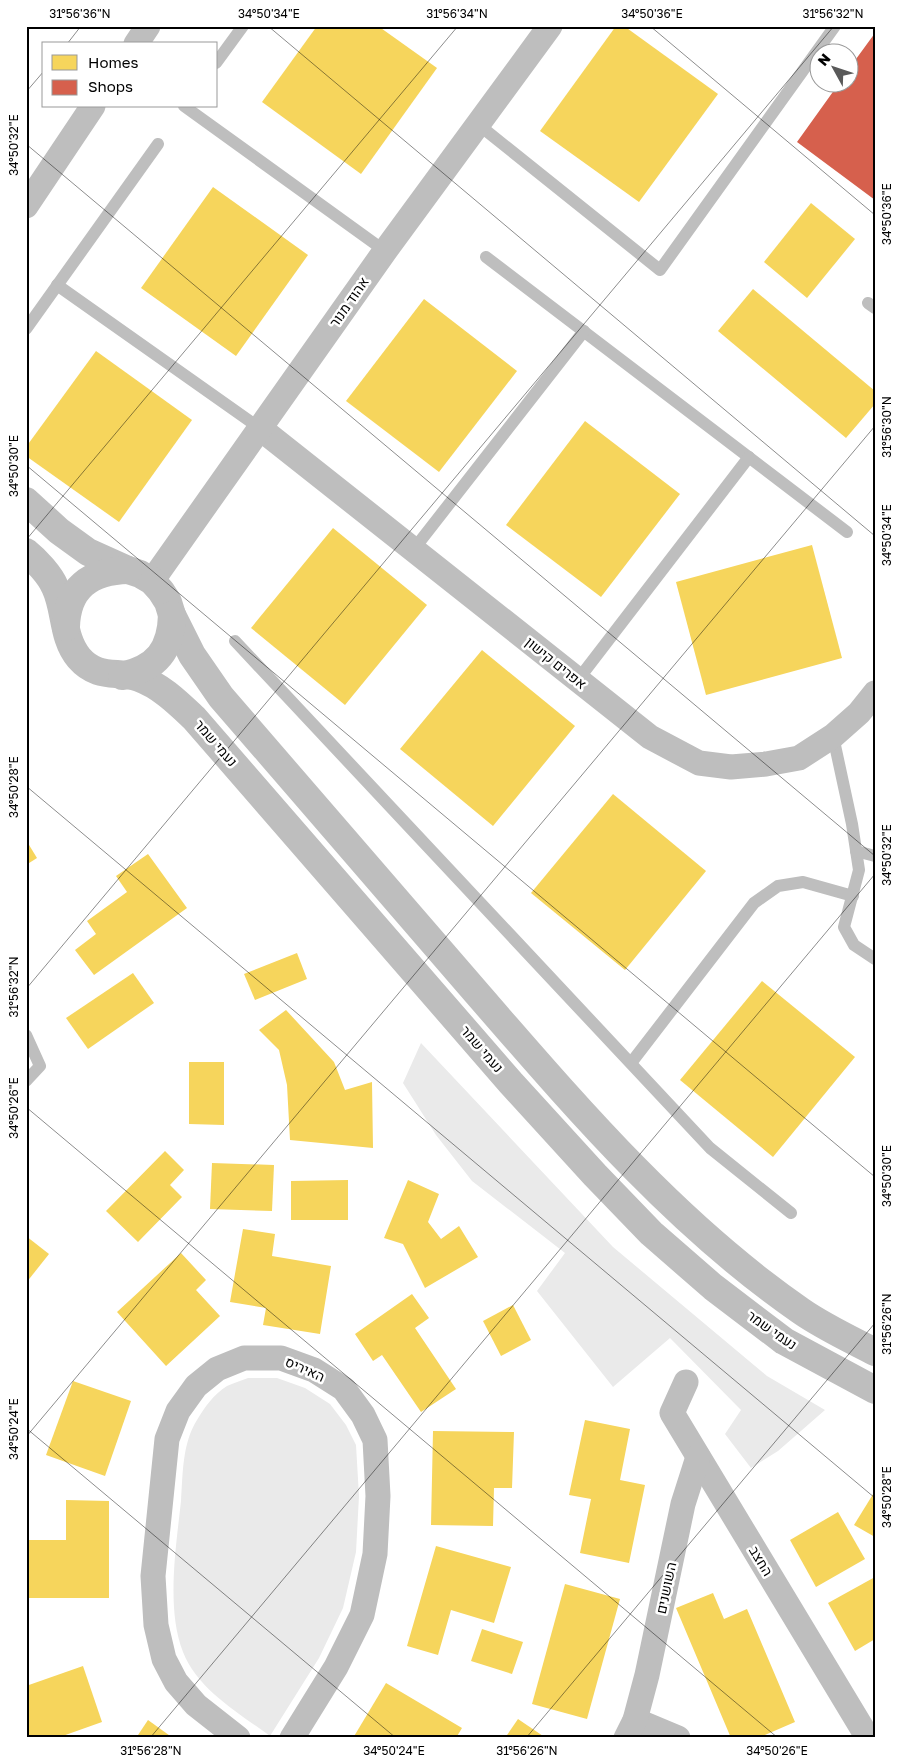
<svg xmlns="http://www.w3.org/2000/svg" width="901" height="1764" viewBox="0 0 901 1764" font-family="'Golos Text',Heebo,sans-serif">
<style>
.green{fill:#eaeaea}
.homes{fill:#f6d55c}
.shops{fill:#d6604d}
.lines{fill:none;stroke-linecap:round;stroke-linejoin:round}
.service{stroke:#bebebe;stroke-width:12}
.minor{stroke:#bebebe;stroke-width:25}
.tertiary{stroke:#bebebe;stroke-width:28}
.ticks{fill:none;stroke:#000;stroke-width:1;stroke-opacity:0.45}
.labels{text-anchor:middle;stroke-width:5;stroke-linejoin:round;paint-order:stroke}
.street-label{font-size:14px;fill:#000;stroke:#fff}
.neatline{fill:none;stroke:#000;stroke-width:2}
.ticks-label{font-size:12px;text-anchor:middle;fill:#000}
</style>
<rect width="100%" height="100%" fill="#fff"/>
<g class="green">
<polygon points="421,1043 613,1247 767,1376 825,1410 778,1451 751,1468 725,1434 741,1410 670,1338 613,1387 537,1291 565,1253 472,1181 436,1135 403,1083"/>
<path d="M248,1378H277L305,1388L330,1404L346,1425L356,1445L359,1496L356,1552L343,1608L319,1658L270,1736C239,1713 198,1690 183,1652C166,1609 176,1547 181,1501C183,1474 182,1444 197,1420C204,1408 214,1394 227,1386C233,1383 241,1381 248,1378Z"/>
</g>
<g class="homes">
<polygon points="317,26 378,26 437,68 361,174 262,102"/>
<polygon points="616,26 624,26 718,94 639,202 540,131"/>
<polygon points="213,187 308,255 236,356 141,288"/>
<polygon points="811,203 855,239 807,298 764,262"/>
<polygon points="753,289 875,391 875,404 846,438 718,331"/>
<polygon points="424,299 517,371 439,472 346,401"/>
<polygon points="96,351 192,420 119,522 26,456 26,447"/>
<polygon points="585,421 680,494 601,597 506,525"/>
<polygon points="333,528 427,605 345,705 251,628"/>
<polygon points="812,545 842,658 706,695 676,582"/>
<polygon points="482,650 575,726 493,826 400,749"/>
<polygon points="613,794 706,871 625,970 531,893"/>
<polygon points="26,840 37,858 26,865"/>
<polygon points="148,854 187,908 94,975 75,950 96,934 87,921 127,892 116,876"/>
<polygon points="297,953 307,979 255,1000 244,974"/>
<polygon points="133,973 154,1003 88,1049 66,1018"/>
<polygon points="762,981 855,1057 773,1157 680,1080"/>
<polygon points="286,1010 334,1062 345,1090 372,1082 373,1148 290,1140 287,1085 279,1050 259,1030"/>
<polygon points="189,1062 224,1062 224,1125 189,1124"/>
<polygon points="165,1151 184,1170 170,1185 182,1197 138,1242 106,1211"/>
<polygon points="212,1163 274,1165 272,1211 210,1209"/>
<polygon points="348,1180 348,1220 291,1220 291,1181"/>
<polygon points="408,1180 439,1194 428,1222 441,1239 459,1226 478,1257 425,1288 403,1244 384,1238"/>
<polygon points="243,1229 275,1234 272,1256 331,1266 320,1334 263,1325 266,1308 230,1302"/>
<polygon points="26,1236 49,1254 26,1283"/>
<polygon points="181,1253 206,1280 196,1290 220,1316 166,1366 117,1312"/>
<polygon points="412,1294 429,1318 415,1328 456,1389 421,1412 382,1355 373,1361 355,1334"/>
<polygon points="513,1305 531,1340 501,1356 483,1321"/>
<polygon points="73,1381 131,1401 105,1476 46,1455"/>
<polygon points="585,1420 630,1429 620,1480 645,1485 629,1563 580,1553 591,1499 569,1495"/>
<polygon points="433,1431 514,1432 512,1488 494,1488 493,1526 431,1525"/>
<polygon points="875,1491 875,1537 854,1525"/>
<polygon points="66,1500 109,1501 109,1598 26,1598 26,1540 66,1540"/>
<polygon points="838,1512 865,1559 816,1587 790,1540"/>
<polygon points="436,1546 511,1567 494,1623 451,1610 438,1655 407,1646"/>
<polygon points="875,1577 875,1639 855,1651 828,1603"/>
<polygon points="565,1584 620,1599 587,1719 532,1704"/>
<polygon points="713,1593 724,1619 747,1609 795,1722 758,1738 731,1738 676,1608"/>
<polygon points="482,1629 523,1642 512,1674 471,1661"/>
<polygon points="83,1666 102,1722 57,1738 26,1738 26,1686"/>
<polygon points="386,1683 462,1728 456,1738 353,1738"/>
<polygon points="518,1719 546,1738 505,1738"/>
<polygon points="148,1720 173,1738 136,1738"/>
</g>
<polygon class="shops" points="875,33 875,200 797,142 840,82 848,82 848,70"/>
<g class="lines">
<g class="service">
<polyline points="216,63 243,26"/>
<polyline points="184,106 385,251"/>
<polyline points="479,125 660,270 835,26"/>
<polyline points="486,257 847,532"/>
<polyline points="57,285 261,429"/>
<polyline points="868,303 875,308"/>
<polyline points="26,329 158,144"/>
<polyline points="414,549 584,331"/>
<polyline points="235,641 710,1148 791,1213"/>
<polyline points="577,681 749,457"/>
<polyline points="833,736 852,824 859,870 844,927 854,945 875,959"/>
<polyline points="856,851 875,856"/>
<polyline points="26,1035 40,1066 26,1081"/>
<polyline points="631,1063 754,903 778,886 803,882 853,896"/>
</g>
<g class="minor">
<polyline points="136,44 148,26"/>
<polyline points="26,206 93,106"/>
<polyline points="261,429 650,737 699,763 731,767 766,764 799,758 833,736 859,713 875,693"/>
<polyline points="152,581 385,251 550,26"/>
<polyline points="686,1382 672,1413 868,1738"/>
<polyline points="635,1720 678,1738"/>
<polyline points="238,1738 196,1705 176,1682 164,1659 156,1625 153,1576 167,1439 178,1411 196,1386 217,1369 244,1358 281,1358 314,1370 344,1389 363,1415 375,1440 378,1496 375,1554 362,1615 336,1667 292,1738"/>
<polyline points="626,1738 635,1720 647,1675 683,1504 698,1457"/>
</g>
<g class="tertiary">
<path d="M26,501L59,531L88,552L128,570L140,574L152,581L161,591L168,602L172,615L192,655L221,697C306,795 391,893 475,991C575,1106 675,1224 801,1311C824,1327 850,1339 875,1352"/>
<path d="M26,552C36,560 50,575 55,587C66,610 62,638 79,658C98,680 118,670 139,678C161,686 178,703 194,718L511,1083L595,1175L651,1233L713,1287L784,1341L875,1390"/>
<path d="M66,627C67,588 90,571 128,570"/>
<path d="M122,676C157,668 171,650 172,615"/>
</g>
</g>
<path class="ticks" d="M268,26L875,536M650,26L875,215M67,44L81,26M26,92L44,71M26,144L875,856M26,465L875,1177M26,540L458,26M26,786L875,1498M26,989L834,26M26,1107L778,1738M26,1428L396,1738M26,1437L875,426M150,1738L875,874M526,1738L875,1323"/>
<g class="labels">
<g class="street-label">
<text transform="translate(349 302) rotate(-55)" y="5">אהוד מנור</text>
<text transform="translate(556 663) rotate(39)" y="5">אפרים קישון</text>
<text transform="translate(216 743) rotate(49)" y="5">נעמי שמר</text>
<text transform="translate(482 1049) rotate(49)" y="5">נעמי שמר</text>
<text transform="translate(772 1330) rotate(35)" y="5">נעמי שמר</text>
<text transform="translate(305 1369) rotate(24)" y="5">האיריס</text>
<text transform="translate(761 1561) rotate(59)" y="5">החצב</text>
<text transform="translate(666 1588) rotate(-78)" y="5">השושנים</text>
</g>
</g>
<rect width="901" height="1764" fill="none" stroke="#ffffff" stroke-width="55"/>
<rect x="42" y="42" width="175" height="65" fill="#ffffff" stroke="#999999"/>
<rect x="52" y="55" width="25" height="15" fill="#f6d55c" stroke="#999999"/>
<text x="88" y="68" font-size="15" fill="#000000">Homes</text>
<rect x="52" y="80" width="25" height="15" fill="#d6604d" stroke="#999999"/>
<text x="88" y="92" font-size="15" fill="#000000">Shops</text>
<g transform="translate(834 68) rotate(310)"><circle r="24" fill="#ffffff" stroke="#999999"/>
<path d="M0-4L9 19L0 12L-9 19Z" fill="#595959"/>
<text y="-8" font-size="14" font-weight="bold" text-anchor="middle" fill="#000000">N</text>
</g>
<rect x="28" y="28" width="846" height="1708" class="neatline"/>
<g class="ticks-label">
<text x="80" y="18">31°56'36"N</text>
<text x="269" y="18">34°50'34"E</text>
<text x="457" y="18">31°56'34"N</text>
<text x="652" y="18">34°50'36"E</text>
<text x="833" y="18">31°56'32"N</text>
<text transform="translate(14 145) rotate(-90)" y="4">34°50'32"E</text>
<text transform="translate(887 214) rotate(-90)" y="4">34°50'36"E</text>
<text transform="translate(887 427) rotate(-90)" y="4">31°56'30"N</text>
<text transform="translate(14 466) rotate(-90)" y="4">34°50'30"E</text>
<text transform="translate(887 535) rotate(-90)" y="4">34°50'34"E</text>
<text transform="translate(14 787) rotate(-90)" y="4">34°50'28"E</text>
<text transform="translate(887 855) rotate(-90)" y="4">34°50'32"E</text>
<text transform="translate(14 987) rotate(-90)" y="4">31°56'32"N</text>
<text transform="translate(14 1108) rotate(-90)" y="4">34°50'26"E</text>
<text transform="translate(887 1176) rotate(-90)" y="4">34°50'30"E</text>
<text transform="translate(887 1324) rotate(-90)" y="4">31°56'26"N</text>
<text transform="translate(14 1429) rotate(-90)" y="4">34°50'24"E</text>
<text transform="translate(887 1497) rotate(-90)" y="4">34°50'28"E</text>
<text x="151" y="1755">31°56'28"N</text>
<text x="394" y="1755">34°50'24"E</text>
<text x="527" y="1755">31°56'26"N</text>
<text x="777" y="1755">34°50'26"E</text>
</g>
</svg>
